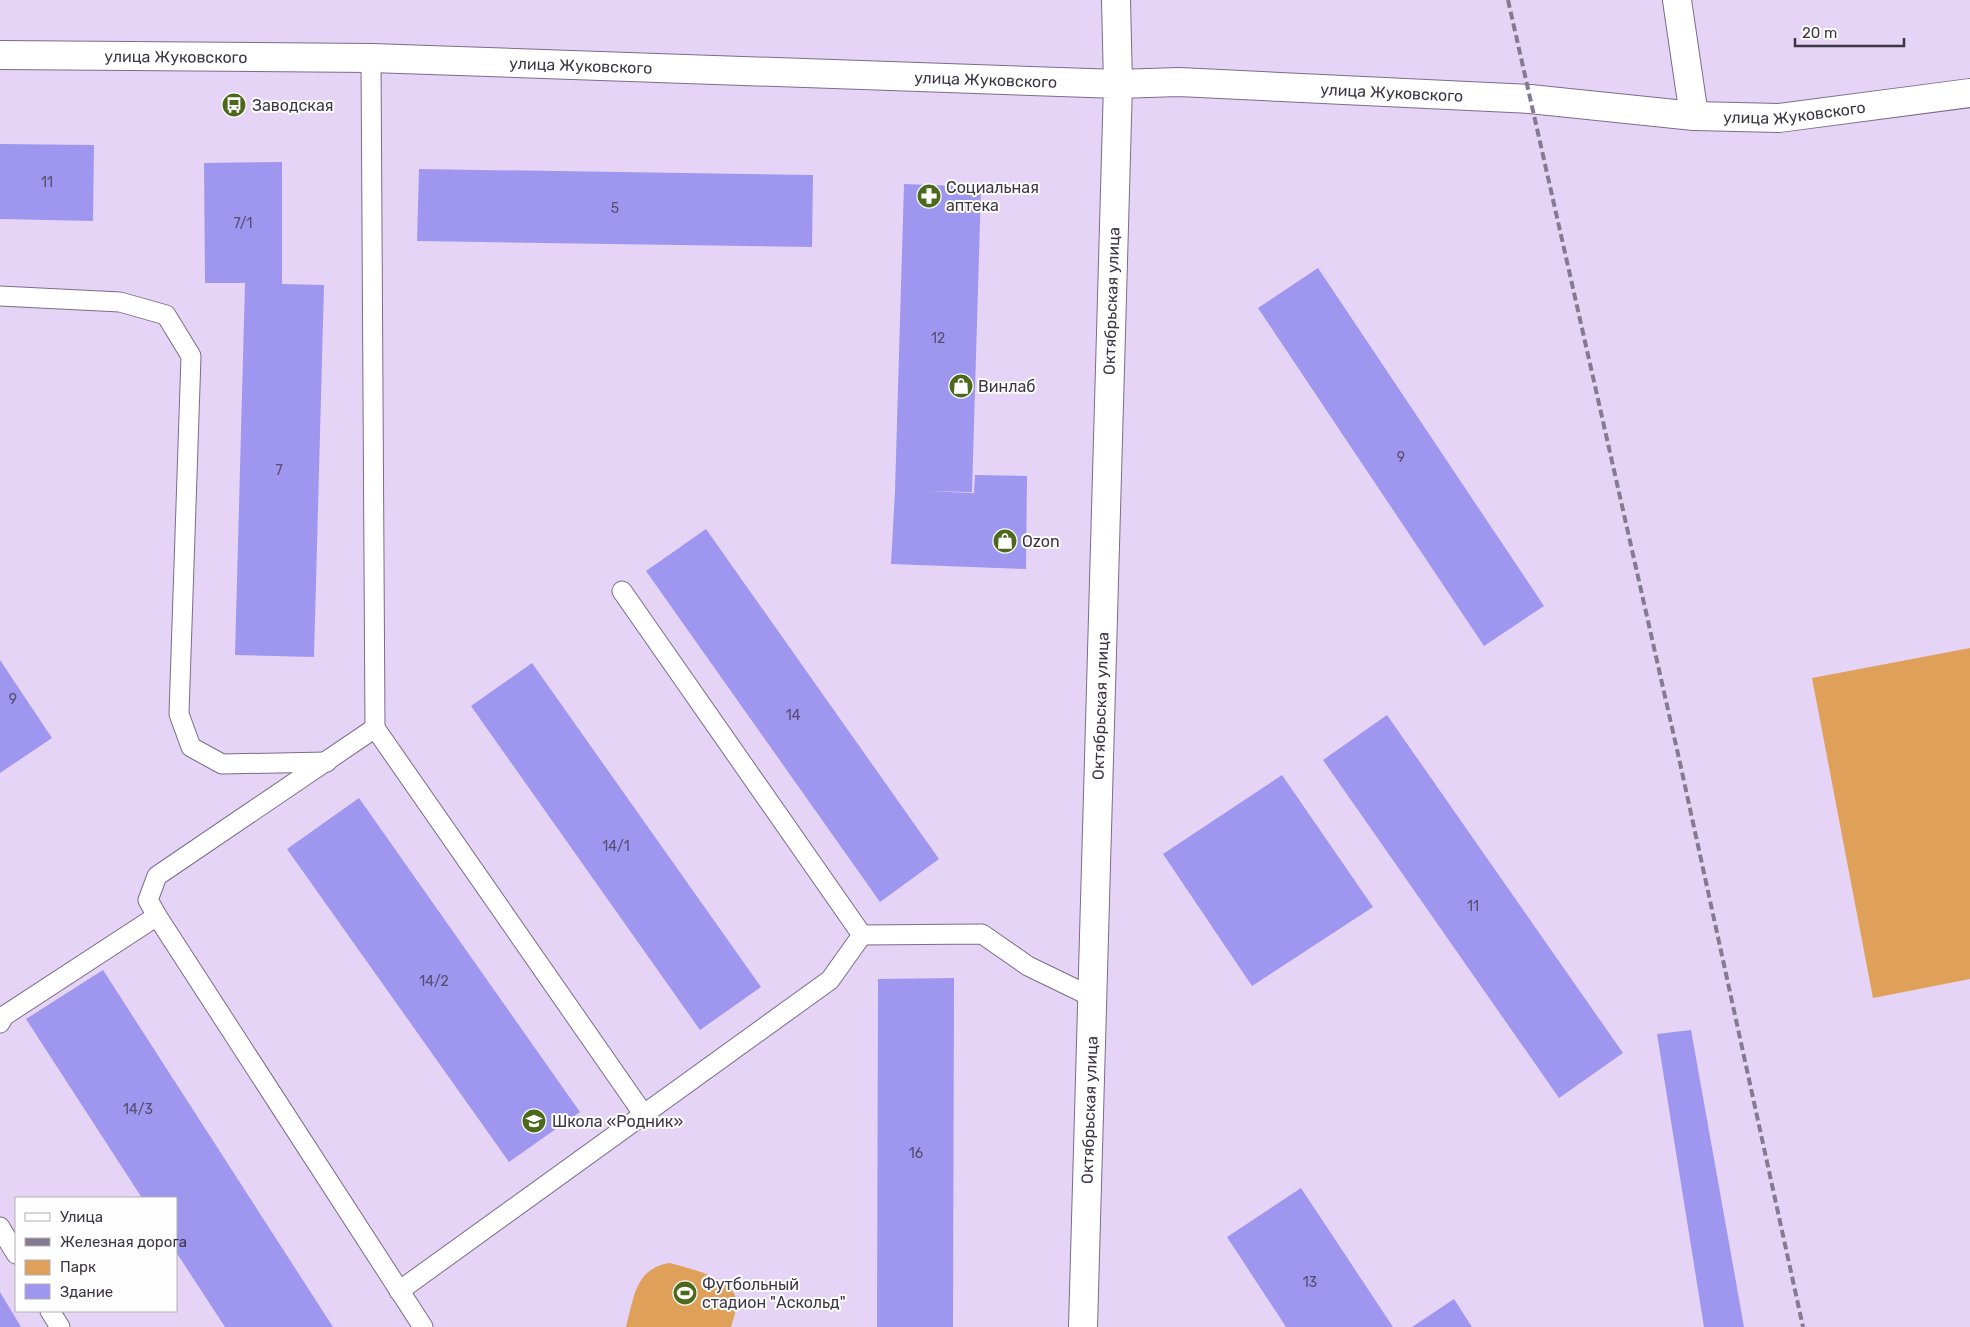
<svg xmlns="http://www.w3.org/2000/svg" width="1970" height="1327" viewBox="0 0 1970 1327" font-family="Rubik,sans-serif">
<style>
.green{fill:#dfa05a}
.building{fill:#9f96ef}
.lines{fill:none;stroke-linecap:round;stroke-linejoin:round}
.service-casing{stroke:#7b6c8b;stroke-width:21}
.minor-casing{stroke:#7b6c8b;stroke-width:30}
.primary-casing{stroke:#7b6c8b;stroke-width:30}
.service{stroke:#fff;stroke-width:19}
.minor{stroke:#fff;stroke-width:28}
.primary{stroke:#fff;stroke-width:28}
.rail{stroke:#867a92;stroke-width:4;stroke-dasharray:8 4;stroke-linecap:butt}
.labels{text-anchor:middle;stroke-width:4;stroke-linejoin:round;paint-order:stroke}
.number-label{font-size:14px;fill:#564e6f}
.street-label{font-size:16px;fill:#3d3644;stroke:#fefefe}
.poi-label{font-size:16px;fill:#3d3644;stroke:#fefefe;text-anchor:start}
</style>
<rect width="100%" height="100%" fill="#e6d4f7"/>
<g class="green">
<polygon points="1970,648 1970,979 1873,998 1812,678"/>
<path d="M670,1263C690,1269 737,1278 737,1304C736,1311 733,1320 731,1327H626C634,1298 635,1268 670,1263Z"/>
</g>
<g class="building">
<polygon points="0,144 94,145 93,221 0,219"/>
<polygon points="282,162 282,284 324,285 314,657 235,655 245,283 205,283 204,163"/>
<polygon points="419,169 813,175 812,247 417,241"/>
<polygon points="904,184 981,187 972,492 925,491 974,493 975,475 1027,476 1026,569 891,564 895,491"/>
<polygon points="1318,268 1544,606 1484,646 1258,308"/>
<polygon points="706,529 939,859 880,902 646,571"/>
<polygon points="0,660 52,738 0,773"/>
<polygon points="532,663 761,987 700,1030 471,706"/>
<polygon points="1387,715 1623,1053 1559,1098 1323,760"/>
<polygon points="1282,775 1373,907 1252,986 1163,854"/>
<polygon points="359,798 580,1112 509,1162 287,849"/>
<polygon points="103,970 333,1327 225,1327 176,1252 176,1198 142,1198 26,1019"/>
<polygon points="954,978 953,1327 877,1327 878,979"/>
<polygon points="1691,1030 1744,1327 1704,1327 1657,1034"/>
<polygon points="1301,1188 1393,1327 1286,1327 1227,1237"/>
<polygon points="0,1292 21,1327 0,1327"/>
<polygon points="1454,1299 1472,1327 1412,1327"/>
</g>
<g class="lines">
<defs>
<g id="service">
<polyline points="371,58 375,728"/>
<polyline points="0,296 120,302 166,315 191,356 179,714 191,747 222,764 327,762"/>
<polyline points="862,935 982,934 1028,966 1092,997"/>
<polyline points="0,1023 4,1016 157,916"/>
<polyline points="0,1227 16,1254"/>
<polyline points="399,1291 830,980 862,935 622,591"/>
<polyline points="50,1311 60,1327"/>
<polyline points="423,1327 157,916 148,900 157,876 375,728 644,1115"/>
</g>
<g id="minor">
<path id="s1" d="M1116,0L1118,84L1179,82L1530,99L1694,116L1779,118L1970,93"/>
<polyline points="1677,0 1694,116"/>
</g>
<g id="primary">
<path id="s2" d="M0,55L371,58L1118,84L1083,1327"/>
</g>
</defs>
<use href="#service" class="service-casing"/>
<use href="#minor" class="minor-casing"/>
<use href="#primary" class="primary-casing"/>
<use href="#service" class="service"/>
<use href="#minor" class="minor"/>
<use href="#primary" class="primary"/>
<polyline class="rail" points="1508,0 1680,763 1803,1327"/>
</g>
<defs>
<symbol id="bus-disc" viewBox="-11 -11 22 22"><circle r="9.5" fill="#4c681b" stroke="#fefefe"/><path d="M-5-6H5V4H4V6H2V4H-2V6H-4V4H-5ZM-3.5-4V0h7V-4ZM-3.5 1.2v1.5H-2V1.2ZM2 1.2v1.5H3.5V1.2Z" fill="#fff"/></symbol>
<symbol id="pharmacy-disc" viewBox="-11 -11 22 22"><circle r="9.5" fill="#4c681b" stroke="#fefefe"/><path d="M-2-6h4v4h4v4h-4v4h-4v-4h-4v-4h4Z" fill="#fff"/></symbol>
<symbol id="shop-disc" viewBox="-11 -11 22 22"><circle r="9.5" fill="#4c681b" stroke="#fefefe"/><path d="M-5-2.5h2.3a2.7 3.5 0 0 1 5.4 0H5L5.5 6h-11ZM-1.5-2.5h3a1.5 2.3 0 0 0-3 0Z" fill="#fff"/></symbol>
<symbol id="school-disc" viewBox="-11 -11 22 22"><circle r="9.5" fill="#4c681b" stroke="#fefefe"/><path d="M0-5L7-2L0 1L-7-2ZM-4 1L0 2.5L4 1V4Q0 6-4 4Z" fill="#fff"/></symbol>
<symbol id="stadium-disc" viewBox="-11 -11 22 22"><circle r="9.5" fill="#4c681b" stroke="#fefefe"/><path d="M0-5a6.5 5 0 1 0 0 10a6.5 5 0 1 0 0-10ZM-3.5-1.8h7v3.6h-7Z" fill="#fff"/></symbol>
</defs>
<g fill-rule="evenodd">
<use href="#bus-disc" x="220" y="91" width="28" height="28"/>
<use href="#pharmacy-disc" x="915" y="182" width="28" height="28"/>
<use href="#shop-disc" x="947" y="372" width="28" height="28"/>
<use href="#shop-disc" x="991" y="527" width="28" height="28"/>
<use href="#school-disc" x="520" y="1107" width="28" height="28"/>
<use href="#stadium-disc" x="671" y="1279" width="28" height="28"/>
</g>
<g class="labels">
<g class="number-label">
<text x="47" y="187">11</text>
<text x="615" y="213">5</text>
<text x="243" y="228">7/1</text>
<text x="938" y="343">12</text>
<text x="1401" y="462">9</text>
<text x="279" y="475">7</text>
<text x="13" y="704">9</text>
<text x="793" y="720">14</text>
<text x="616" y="851">14/1</text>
<text x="1473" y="911">11</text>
<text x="434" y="986">14/2</text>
<text x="138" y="1114">14/3</text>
<text x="916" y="1158">16</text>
<text x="1310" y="1287">13</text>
</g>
<g class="street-label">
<text dy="6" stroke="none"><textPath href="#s2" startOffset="176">улица Жуковского</textPath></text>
<text dy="6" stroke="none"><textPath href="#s2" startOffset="581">улица Жуковского</textPath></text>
<text dy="6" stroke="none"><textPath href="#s2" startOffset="986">улица Жуковского</textPath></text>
<text dy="6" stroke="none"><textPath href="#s1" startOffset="358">улица Жуковского</textPath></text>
<text dy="6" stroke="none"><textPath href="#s1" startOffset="762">улица Жуковского</textPath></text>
<text transform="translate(1111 301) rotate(-88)" y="6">Октябрьская улица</text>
<text transform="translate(1100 706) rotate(-88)" y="6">Октябрьская улица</text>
<text transform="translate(1089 1110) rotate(-88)" y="6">Октябрьская улица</text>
</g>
<g class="poi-label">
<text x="252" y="111">Заводская</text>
<text x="946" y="193">Социальная<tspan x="946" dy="18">аптека</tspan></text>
<text x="978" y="392">Винлаб</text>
<text x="1022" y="547">Ozon</text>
<text x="552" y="1127">Школа «Родник»</text>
<text x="702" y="1290">Футбольный<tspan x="702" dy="18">стадион "Аскольд"</tspan></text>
</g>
</g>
<rect x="15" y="1197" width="162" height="115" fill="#fefefe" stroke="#b1aeb4"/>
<rect x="25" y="1213" width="25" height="8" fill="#ffffff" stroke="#b1aeb4"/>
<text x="60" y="1222" font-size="15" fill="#3d3644">Улица</text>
<rect x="25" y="1238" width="25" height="8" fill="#867a92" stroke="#b1aeb4"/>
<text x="60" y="1247" font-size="15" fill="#3d3644">Железная дорога</text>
<rect x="25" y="1260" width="25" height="15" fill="#dfa05a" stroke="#b1aeb4"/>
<text x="60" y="1272" font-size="15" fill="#3d3644">Парк</text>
<rect x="25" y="1284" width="25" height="15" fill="#9f96ef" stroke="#b1aeb4"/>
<text x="60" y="1297" font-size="15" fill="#3d3644">Здание</text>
<path d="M1795 38v8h109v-8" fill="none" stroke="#3d3644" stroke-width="2.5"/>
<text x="1802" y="38" font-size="15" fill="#3d3644" stroke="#fefefe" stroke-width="4" paint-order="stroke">20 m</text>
</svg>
